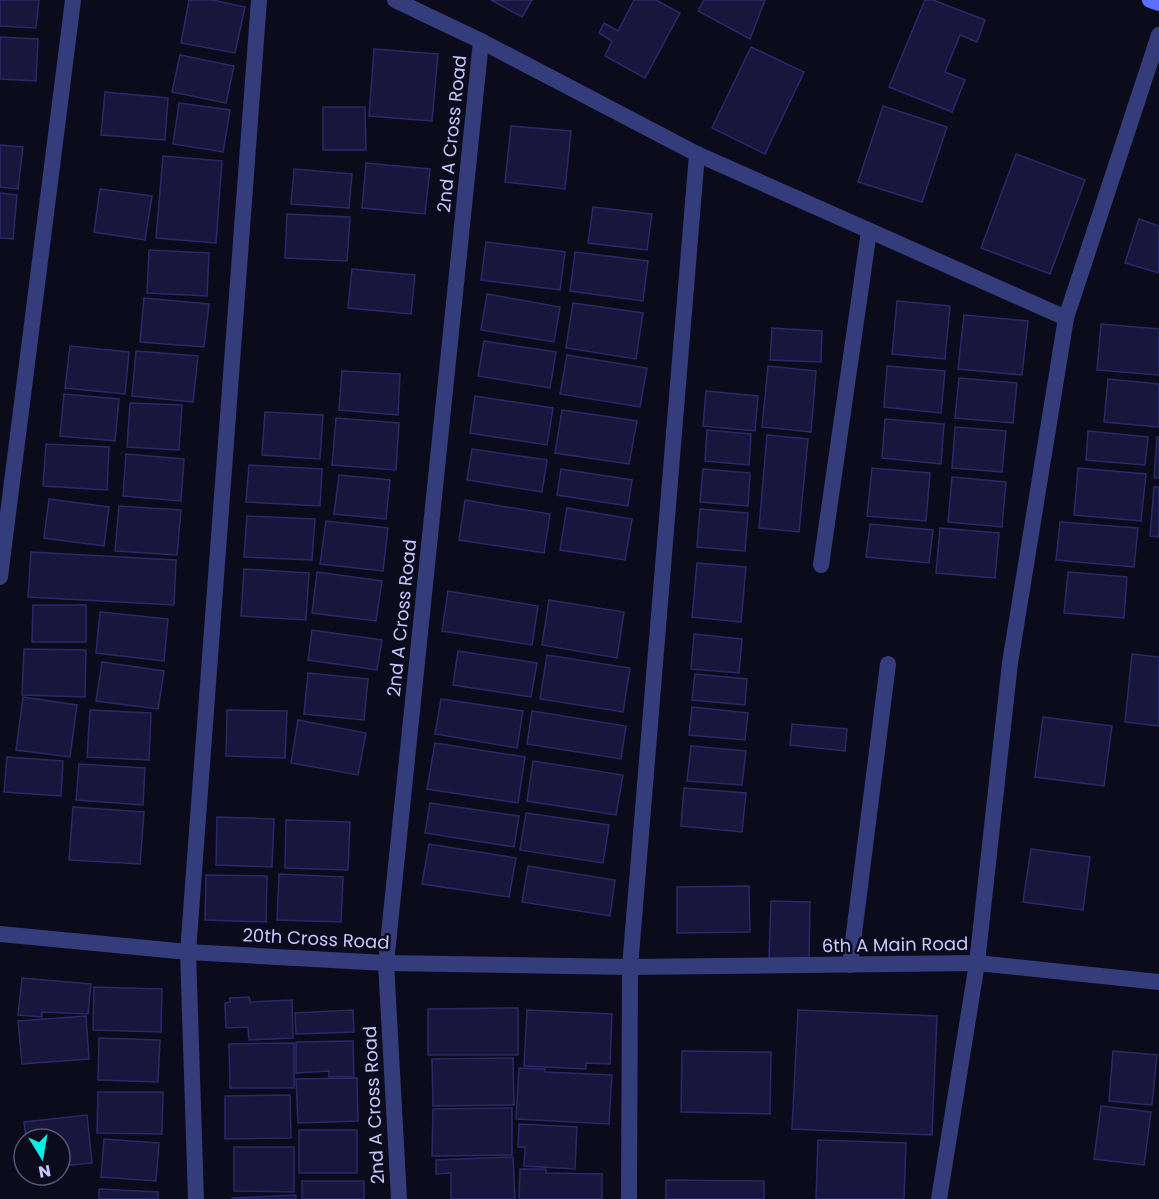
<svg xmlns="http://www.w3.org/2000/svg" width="1159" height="1199" viewBox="0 0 1159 1199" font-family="Poppins,sans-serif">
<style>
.building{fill:#19163d;stroke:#2b2869;stroke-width:1.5}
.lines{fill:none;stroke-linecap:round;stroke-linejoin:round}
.minor{stroke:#343c7c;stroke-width:16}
.tertiary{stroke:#343c7c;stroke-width:16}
.secondary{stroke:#5c6fff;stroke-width:16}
.labels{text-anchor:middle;stroke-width:5;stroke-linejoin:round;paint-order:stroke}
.street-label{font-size:18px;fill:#c5c7ff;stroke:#0b0b1c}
</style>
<rect width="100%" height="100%" fill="#0b0b1c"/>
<g class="building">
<polygon points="0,0 39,0 36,28 0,26"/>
<polygon points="189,0 213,0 245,7 235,53 181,43"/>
<polygon points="491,0 532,0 522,17"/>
<polygon points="634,0 656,0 680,13 645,78 605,56 612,41 599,33 604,23 618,31"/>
<polygon points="704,0 765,0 750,39 698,11"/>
<polygon points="925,0 933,0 985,20 977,42 960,35 945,72 965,80 952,112 889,87"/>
<polygon points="0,37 38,39 36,81 0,79"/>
<polygon points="751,47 804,72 765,154 712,128"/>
<polygon points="374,49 438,54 432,121 369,116"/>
<polygon points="180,55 234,66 226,103 172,92"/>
<polygon points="105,92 168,98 165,140 101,135"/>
<polygon points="179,103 230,110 223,152 173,144"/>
<polygon points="883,106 947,127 922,202 858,182"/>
<polygon points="323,107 365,107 366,150 323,150"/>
<polygon points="511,126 571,131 565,189 505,182"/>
<polygon points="0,145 23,147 18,189 0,187"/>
<polygon points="1016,154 1085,180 1050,274 981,248"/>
<polygon points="163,156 222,161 216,243 156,238"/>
<polygon points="366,163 430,169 425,214 362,208"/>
<polygon points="294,169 352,174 349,208 291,204"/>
<polygon points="100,189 152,196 145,240 94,232"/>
<polygon points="0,193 17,195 13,239 0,238"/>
<polygon points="593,207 652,214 647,250 588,243"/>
<polygon points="287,214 350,217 347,261 285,258"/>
<polygon points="1139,219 1159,226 1159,273 1125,263"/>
<polygon points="486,242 565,252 560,290 481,280"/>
<polygon points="149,250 209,253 207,296 147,293"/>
<polygon points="575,252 648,261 643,301 570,291"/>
<polygon points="352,269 415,275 411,314 348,308"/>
<polygon points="487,294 560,307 554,342 481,330"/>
<polygon points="144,298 209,304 204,347 140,342"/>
<polygon points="897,301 950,306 945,359 892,354"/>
<polygon points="573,303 643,313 636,359 566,348"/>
<polygon points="964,315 1028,321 1022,375 958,369"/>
<polygon points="1101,324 1159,329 1159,375 1097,370"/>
<polygon points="772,328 822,331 821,362 770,360"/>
<polygon points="484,341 556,352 550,388 478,376"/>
<polygon points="70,346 129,352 125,394 65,388"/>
<polygon points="136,351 198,356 193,402 132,396"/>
<polygon points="567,355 647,368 640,407 560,394"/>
<polygon points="768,366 816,371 811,432 762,427"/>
<polygon points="887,366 945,371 941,413 884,407"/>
<polygon points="342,371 400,374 398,415 339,410"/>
<polygon points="959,378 1017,383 1013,423 955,418"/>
<polygon points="1108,379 1159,384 1159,427 1104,422"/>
<polygon points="706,391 758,396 755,431 703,426"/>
<polygon points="64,394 119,399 115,441 60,436"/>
<polygon points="475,396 553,408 547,445 470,433"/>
<polygon points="130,403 182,405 179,450 127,447"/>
<polygon points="562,410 637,421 629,464 555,453"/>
<polygon points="265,412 323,415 320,459 262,455"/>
<polygon points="336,418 399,423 396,470 332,465"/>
<polygon points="885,419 944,424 941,464 882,458"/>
<polygon points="955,427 1006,431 1002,472 952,468"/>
<polygon points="707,430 751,434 749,465 705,461"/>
<polygon points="1088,431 1148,437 1145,465 1086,460"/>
<polygon points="767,435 808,439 799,532 759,528"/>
<polygon points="1157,437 1159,437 1159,478 1154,478"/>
<polygon points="46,444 109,447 107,490 43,486"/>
<polygon points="472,449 547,460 542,492 467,480"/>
<polygon points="126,454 184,459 181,501 123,496"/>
<polygon points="249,465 322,469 320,506 246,502"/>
<polygon points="872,468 930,473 926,521 867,516"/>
<polygon points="1078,468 1146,474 1141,521 1074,515"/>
<polygon points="561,469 632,480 628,506 557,495"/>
<polygon points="703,469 750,473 748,506 700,502"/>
<polygon points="339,475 390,480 386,519 334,514"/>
<polygon points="952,477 1006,482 1002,527 948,522"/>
<polygon points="1154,487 1159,487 1159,537 1150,536"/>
<polygon points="49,499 109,507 104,546 44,538"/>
<polygon points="465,500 550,514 544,553 459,540"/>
<polygon points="119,506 181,510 177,555 115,551"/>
<polygon points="567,508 632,519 625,560 560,550"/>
<polygon points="700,509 748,513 745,551 697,547"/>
<polygon points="247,516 315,519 312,560 244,557"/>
<polygon points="326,521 388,528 383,571 320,564"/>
<polygon points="1060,522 1138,528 1134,567 1056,560"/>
<polygon points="870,524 933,530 929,563 866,557"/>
<polygon points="940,528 999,533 995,578 936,573"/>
<polygon points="31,552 176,560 174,605 28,597"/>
<polygon points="697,563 746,567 741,622 692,617"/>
<polygon points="244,569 309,573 306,620 241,616"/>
<polygon points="317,572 382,581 376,621 312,613"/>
<polygon points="1068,572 1127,577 1124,618 1064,613"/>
<polygon points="448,591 538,606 532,645 442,631"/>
<polygon points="549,600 624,612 617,658 542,645"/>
<polygon points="33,605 86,605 86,642 32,642"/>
<polygon points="100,612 168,619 164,661 96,653"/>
<polygon points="312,630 382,640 377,670 308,660"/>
<polygon points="694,634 742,639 739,673 691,669"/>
<polygon points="24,649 86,650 85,697 22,695"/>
<polygon points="458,651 537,663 531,697 453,685"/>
<polygon points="1132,654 1159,657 1159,726 1125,722"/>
<polygon points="547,655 630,668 623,712 540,699"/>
<polygon points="102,662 164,671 158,709 96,701"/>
<polygon points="308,673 368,679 364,720 304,714"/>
<polygon points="695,674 747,679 745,705 692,700"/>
<polygon points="23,697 77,705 70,757 16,750"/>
<polygon points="441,699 523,711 517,748 435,734"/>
<polygon points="692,707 748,713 745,740 689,735"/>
<polygon points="90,710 151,713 149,760 87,757"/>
<polygon points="227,710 287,711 285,758 226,756"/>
<polygon points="532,711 626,726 621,759 527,744"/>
<polygon points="1043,717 1112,726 1104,786 1035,777"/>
<polygon points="298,720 366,733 358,775 291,763"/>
<polygon points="792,724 847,729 845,751 790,745"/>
<polygon points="435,743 525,757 518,803 427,789"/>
<polygon points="691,746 746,751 742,785 687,781"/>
<polygon points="7,757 63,761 61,796 4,792"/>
<polygon points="533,761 623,775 616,815 527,801"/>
<polygon points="79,764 145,768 143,805 76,800"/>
<polygon points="684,788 746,793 742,832 681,826"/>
<polygon points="430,803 519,816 514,847 425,833"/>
<polygon points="73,807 144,812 140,864 69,860"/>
<polygon points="526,813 609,825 603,863 520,850"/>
<polygon points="217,817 274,819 272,867 216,865"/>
<polygon points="286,820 350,822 348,870 285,868"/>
<polygon points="429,844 516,858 509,897 422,884"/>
<polygon points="1031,849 1090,857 1083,910 1023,902"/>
<polygon points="528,866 615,880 610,916 522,902"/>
<polygon points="279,874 343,877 341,922 277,920"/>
<polygon points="206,875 267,876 266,922 205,920"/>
<polygon points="749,886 750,932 677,933 677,887"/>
<polygon points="771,901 810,902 809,960 769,959"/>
<polygon points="22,978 91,984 88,1014 42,1012 42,1017 18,1015"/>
<polygon points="94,987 162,989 161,1032 93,1030"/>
<polygon points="249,997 250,1002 292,1000 293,1038 249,1040 248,1027 226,1028 225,1003 230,1002 230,998"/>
<polygon points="518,1008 518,1055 428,1055 428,1009"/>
<polygon points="353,1010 354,1032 296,1034 295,1013"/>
<polygon points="527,1010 612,1014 610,1064 586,1063 586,1069 524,1066"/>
<polygon points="798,1010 937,1016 932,1135 792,1129"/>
<polygon points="86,1016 89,1059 22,1064 18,1021"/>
<polygon points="99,1038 160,1040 158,1082 98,1080"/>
<polygon points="353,1041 354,1077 329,1077 329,1071 296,1073 296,1042"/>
<polygon points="294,1043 294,1088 230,1088 229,1044"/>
<polygon points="682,1051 771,1052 770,1114 681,1112"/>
<polygon points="1113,1051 1157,1055 1152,1105 1109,1101"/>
<polygon points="513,1058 514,1105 433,1106 432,1059"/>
<polygon points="519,1068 545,1069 545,1072 612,1075 609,1124 516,1119"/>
<polygon points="357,1078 358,1121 298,1123 296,1079"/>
<polygon points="98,1092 163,1092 162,1134 97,1133"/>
<polygon points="290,1095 291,1138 225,1139 225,1096"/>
<polygon points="1101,1106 1151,1112 1144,1165 1094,1159"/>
<polygon points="512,1108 512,1155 432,1156 433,1109"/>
<polygon points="87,1115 92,1163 60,1166 60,1139 26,1139 24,1122"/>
<polygon points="519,1124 577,1127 575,1169 524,1166 525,1147 518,1147"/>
<rect x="299" y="1130" width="58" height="43"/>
<polygon points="104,1139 159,1143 156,1181 101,1177"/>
<polygon points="818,1140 906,1143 904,1199 816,1199"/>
<polygon points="234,1147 294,1147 294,1192 234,1191"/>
<polygon points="513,1157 515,1199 451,1199 451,1173 436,1174 436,1160"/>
<polygon points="520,1169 546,1169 546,1173 602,1174 602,1199 519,1199"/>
<polygon points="666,1180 764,1181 764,1199 666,1199"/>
<rect x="302" y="1181" width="62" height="18"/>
<polygon points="99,1189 158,1192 158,1199 99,1199"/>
<polygon points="296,1195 296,1199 232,1199 232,1198"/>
</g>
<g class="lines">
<g class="minor">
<polyline points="395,0 481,41 697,154 1066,318 1159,35"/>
<polyline points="821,565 869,231"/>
<polyline points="0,577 73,0"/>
<polyline points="850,965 888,664"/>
<polyline points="196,1199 188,952 259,0"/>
<polyline points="399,1199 386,963 481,41"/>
<polyline points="629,1199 630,967 697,154"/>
<polyline points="939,1199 977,963 1010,663 1066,318"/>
</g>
<polyline class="tertiary" points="0,934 188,952 386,963 630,967 977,963 1159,982"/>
<polyline class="secondary" points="1150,0 1159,3"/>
</g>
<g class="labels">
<g class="street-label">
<text transform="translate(452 134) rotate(-84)" y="6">2nd A Cross Road</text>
<text transform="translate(402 618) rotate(-84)" y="6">2nd A Cross Road</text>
<text transform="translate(316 939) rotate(3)" y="6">20th Cross Road</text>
<text transform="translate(895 945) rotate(-1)" y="6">6th A Main Road</text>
<text transform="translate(374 1105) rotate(-93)" y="6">2nd A Cross Road</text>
</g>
</g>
<g transform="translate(42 1157) rotate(169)"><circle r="28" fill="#0b0b1c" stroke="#555677" stroke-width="1.5"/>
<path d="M0-4.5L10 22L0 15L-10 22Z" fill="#00f0e6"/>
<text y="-9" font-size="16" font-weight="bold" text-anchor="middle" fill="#c5c7ff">N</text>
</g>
</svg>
